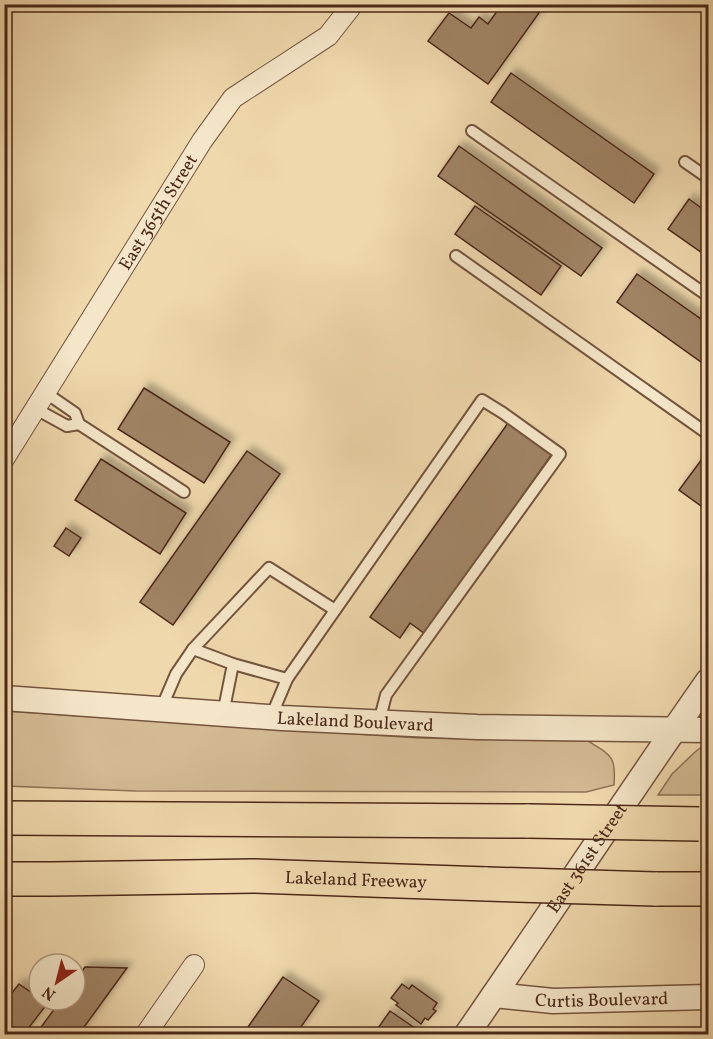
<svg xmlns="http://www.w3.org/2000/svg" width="713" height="1039" viewBox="0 0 713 1039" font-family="Vollkorn,serif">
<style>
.green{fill:#d3ba93;stroke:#8f7156;stroke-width:1.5}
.building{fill:#a08465;stroke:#4b2818;stroke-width:1.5;filter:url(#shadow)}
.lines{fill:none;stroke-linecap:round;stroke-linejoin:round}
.service-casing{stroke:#74543d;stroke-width:14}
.minor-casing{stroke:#74543d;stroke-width:22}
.tertiary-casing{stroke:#74543d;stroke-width:27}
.motorway-casing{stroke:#4b2818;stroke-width:36}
.service{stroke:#f5e6c9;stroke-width:10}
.minor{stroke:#f5e6c9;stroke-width:20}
.tertiary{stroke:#f5e6c9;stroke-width:24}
.motorway{stroke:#efd8ac;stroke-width:33}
.motorway-bridge-casing{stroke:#4b2818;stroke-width:36;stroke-linecap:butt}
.motorway-bridge{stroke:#efd8ac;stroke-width:33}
.labels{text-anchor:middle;stroke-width:4.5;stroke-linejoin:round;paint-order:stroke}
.street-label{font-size:18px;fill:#4b2818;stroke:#f5e6c9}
</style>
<defs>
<filter id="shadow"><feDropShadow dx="5.5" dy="-5.5" stdDeviation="3" flood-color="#0004"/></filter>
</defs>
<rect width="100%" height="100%" fill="#efd8ac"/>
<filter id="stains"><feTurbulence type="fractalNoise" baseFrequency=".00333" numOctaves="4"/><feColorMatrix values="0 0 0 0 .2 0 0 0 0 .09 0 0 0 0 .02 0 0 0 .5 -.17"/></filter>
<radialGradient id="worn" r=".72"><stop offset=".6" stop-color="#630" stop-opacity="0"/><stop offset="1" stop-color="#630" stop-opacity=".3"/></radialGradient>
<g class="green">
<path d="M5,711L419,738L588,741C612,756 616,756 614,785L586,792L136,791L5,786Z"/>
<polygon points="708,742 708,795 658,795 672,774 695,752"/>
</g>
<g class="building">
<polygon points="502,4 528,4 539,13 488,84 428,41 449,13 471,28 479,17 488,24"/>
<polygon points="511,73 654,174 634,203 491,102"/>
<polygon points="459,146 602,248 581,276 438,176"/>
<polygon points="689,199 708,213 708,257 668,229"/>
<polygon points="475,206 561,266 541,295 455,234"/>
<polygon points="637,274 708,324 708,367 617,302"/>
<polygon points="144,388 230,442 204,483 118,429"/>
<polygon points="508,423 552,454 425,634 410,623 400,638 370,617"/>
<polygon points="247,451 280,474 173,625 140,602"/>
<polygon points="705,455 708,457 708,511 679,490"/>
<polygon points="101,459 186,513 160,554 75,500"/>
<polygon points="66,528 81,538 69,556 54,546"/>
<polygon points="85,967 127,968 79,1034 36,1034 61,1000 75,1000 75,981"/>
<polygon points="283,977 319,1001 296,1034 259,1034 248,1027"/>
<polygon points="19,984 39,998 39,1000 42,1000 47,1004 24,1034 4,1034 4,1003"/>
<polygon points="402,984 409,989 412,985 437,1003 433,1009 436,1011 428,1020 425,1018 421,1024 396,1005 398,1003 391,998"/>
<polygon points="390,1011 419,1031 417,1034 386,1034 378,1028"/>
</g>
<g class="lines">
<defs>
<g id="service">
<polyline points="472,131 708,296"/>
<polyline points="685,162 708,178"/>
<polyline points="456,256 708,434"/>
<polyline points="36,409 67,426 79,424 75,413 46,393"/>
<polyline points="79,424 184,492"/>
<polyline points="193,649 233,664 223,714"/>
<polyline points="233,664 287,679"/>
<polyline points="161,709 176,674 193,649 269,568 335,610"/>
<polyline points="271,717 287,679 482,400 503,413 560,454 386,695 379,722"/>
</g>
<g id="minor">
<path id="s1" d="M4,459L202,141L233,98L328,36L353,4"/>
<polyline points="146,1034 194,965"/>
</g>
<g id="tertiary">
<path id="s2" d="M4,698L282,718L477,727L708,730"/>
<path id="s3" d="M494,995L553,1001L708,997"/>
<path id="s4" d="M467,1034C548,917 626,798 708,681"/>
</g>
<g id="motorway">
<polyline points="4,818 529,821"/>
<path id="s5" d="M4,879H52L254,876L487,884"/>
<polyline points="655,889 708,889"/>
</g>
</defs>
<use href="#service" class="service-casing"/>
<use href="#minor" class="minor-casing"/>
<use href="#tertiary" class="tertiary-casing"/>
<use href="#motorway" class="motorway-casing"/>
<use href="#service" class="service"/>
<use href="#minor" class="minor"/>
<use href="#tertiary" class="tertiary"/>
<use href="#motorway" class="motorway"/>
<defs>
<g id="motorway-bridge">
<polyline points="529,821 699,824"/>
<polyline points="487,884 655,889"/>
</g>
</defs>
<use href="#motorway-bridge" class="motorway-bridge-casing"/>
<use href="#motorway-bridge" class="motorway-bridge"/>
</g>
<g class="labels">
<g class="street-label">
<text dy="6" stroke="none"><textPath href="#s1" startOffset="291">East 365th Street</textPath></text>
<text dy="6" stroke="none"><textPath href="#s2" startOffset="352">Lakeland Boulevard</textPath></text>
<text dy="6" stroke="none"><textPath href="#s4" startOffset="213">East 361st Street</textPath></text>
<text dy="6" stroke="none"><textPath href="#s5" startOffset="352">Lakeland Freeway</textPath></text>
<text dy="6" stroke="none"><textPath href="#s3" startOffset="108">Curtis Boulevard</textPath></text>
</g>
</g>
<rect width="713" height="1039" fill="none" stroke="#efd8ac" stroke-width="24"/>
<rect x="6" y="6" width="701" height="1027" fill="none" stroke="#4b2818" stroke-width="3"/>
<rect x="12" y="12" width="689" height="1015" fill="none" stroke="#4b2818" stroke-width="1.5"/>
<g transform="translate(57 982) rotate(215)"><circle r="28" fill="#f5e6c9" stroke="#b19a82" stroke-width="1.5"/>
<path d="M0-4.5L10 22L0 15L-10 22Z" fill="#8f2418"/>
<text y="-9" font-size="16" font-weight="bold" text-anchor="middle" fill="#4b2818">N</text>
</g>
<rect width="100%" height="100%" filter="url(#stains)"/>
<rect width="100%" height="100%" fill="url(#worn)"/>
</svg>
